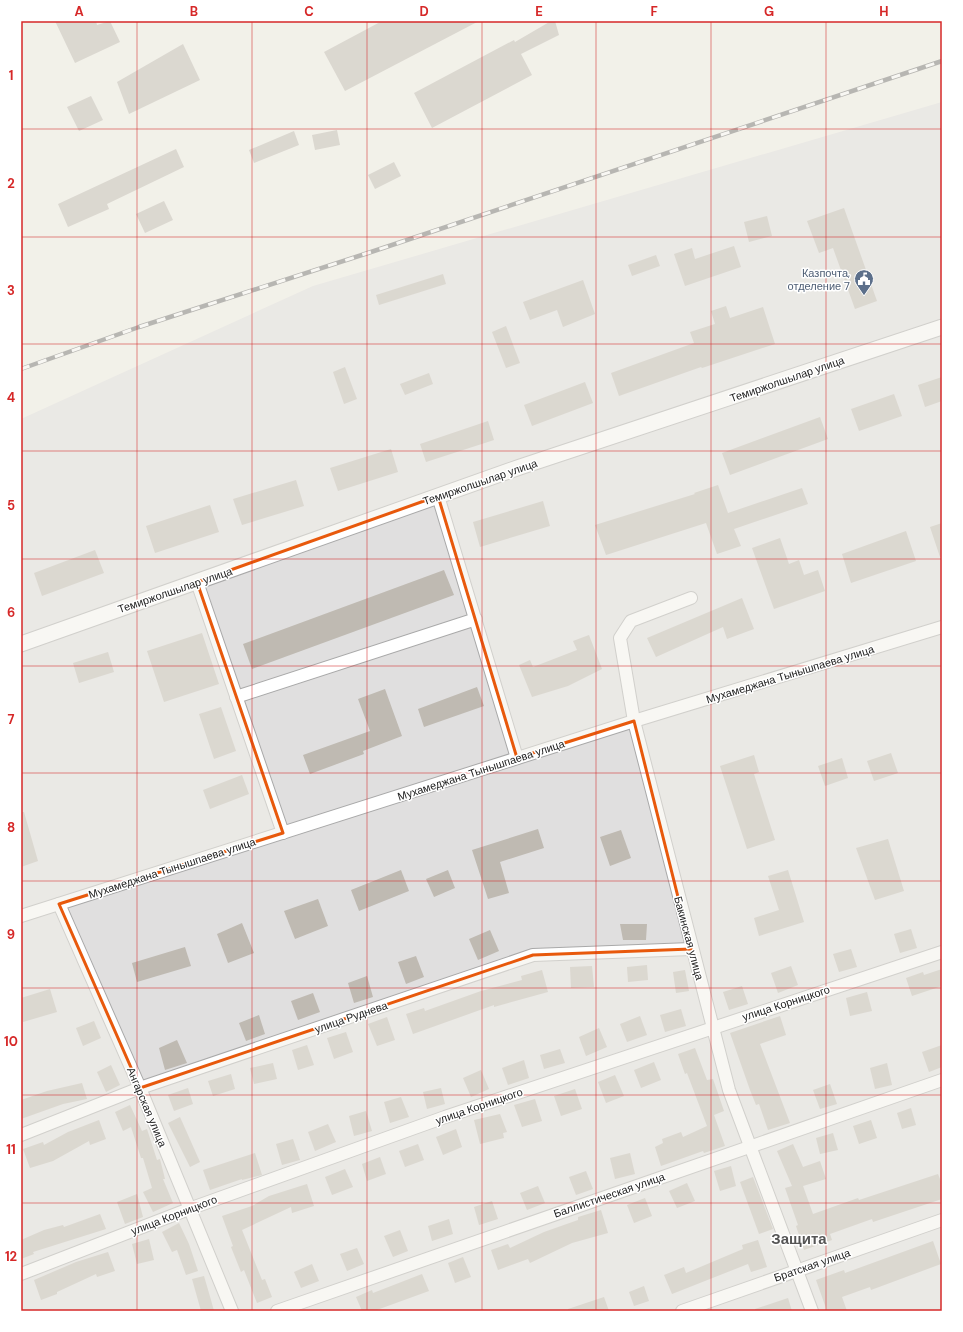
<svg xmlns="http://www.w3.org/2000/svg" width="963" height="1332" viewBox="0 0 963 1332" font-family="'DM Sans',sans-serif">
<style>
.residential{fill:#e0dfdf}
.building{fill:#bfbab2}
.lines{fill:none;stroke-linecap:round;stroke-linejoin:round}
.minor-casing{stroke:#a9a9a9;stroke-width:14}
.tertiary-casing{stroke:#a9a9a9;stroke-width:17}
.minor{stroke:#fff;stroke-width:12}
.tertiary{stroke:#fff;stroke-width:15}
.rail-casing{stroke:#707070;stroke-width:4.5}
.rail{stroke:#fff;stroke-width:3;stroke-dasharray:9;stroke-linecap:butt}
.marked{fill:none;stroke:#e8590c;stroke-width:3;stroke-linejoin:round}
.grid{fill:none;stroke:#d62828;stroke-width:1;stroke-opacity:0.55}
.labels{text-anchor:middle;stroke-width:3;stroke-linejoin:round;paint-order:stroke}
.service-label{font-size:11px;fill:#4e5e75;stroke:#fff;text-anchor:end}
.street-label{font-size:11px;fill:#222;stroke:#fff}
.district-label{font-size:15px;font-weight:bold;fill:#555;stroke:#fff}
.neatline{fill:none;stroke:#d62828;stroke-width:1.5}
.grid-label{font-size:13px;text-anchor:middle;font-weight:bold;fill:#d62828}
</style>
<rect width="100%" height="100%" fill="#f2f1e9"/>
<polygon class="residential" points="942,102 942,1311 21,1311 21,419 313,286"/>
<g class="building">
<polygon points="55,21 96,21 97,25 110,21 120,42 75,63"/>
<polygon points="382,21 479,21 345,91 324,52"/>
<polygon points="551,21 555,21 559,35 521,54 532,75 432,128 414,93 514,40 515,42"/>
<polygon points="183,44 200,80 129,114 117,82"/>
<polygon points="91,96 103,120 79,131 67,107"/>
<polygon points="337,130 340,145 315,150 312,135"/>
<polygon points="294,131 299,145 254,163 249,150"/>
<polygon points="176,149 184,167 107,204 109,209 68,227 58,204"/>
<polygon points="394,162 401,176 375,189 368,175"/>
<polygon points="164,201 173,220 145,233 136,214"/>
<polygon points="844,208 877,301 855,309 833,248 819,253 807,221"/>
<polygon points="767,216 772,236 749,242 744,222"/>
<polygon points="734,246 741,267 685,286 674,254 692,248 695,259"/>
<polygon points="656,255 660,266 632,276 628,265"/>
<polygon points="443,274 446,284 379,305 376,295"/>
<polygon points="583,280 595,314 563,327 557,310 530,320 523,302"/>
<polygon points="726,306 730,318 763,307 775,344 702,368 701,367 619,396 611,373 694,343 690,332 715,324 711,311"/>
<polygon points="506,326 520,363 506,368 492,332"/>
<polygon points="345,367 357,399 344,404 333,372"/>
<polygon points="429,373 433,384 405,395 400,384"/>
<polygon points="942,377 942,401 925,407 918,385"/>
<polygon points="585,382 593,403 532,426 524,405"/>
<polygon points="894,394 902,416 859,431 851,409"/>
<polygon points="820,417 828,439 730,475 722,453"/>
<polygon points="488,421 494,440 426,462 420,444"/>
<polygon points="391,449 398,472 338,491 330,468"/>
<polygon points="296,480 304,506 242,525 233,499"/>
<polygon points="718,485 728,513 802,488 808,504 734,529 741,546 717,554 706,523 606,555 595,525 695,494 694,493"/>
<polygon points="543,501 550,526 480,547 473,522"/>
<polygon points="210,505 219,532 155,553 146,526"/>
<polygon points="942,523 942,557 940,557 930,527"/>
<polygon points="906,531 916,561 851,583 842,554"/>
<polygon points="780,538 789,564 799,560 804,575 818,570 825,591 774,609 752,548"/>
<polygon points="95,550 104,573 42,596 34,573"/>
<polygon points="444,570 454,595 252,669 243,644"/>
<polygon points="742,598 754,629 727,639 723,627 656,657 647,638"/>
<polygon points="202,633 219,684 164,702 147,651"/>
<polygon points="589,635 602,669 568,686 532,697 519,665 530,660 533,667 577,650 573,641"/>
<polygon points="108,652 114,672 79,683 73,663"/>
<polygon points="477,687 484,706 424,727 418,709"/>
<polygon points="385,689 402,736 363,751 364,754 310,774 303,755 370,731 358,699"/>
<polygon points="221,707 236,751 214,759 199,714"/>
<polygon points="891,753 898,773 874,781 867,761"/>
<polygon points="754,755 759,772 754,774 775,840 747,849 720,766"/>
<polygon points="842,758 848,778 825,786 818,766"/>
<polygon points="242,775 249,794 210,809 203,790"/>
<polygon points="21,812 24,812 38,861 21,867"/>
<polygon points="538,829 544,848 500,862 509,893 488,899 472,850"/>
<polygon points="621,830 631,858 610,866 600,837"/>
<polygon points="888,839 904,891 875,900 856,848"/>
<polygon points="401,870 409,891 359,911 351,890"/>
<polygon points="448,870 455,888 434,897 426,879"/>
<polygon points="788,870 804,922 759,936 754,918 779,910 768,876"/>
<polygon points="318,899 328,926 295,939 284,911"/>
<polygon points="242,923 254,953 228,963 217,934"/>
<polygon points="620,924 647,924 646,940 623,940"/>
<polygon points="911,929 917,948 900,953 894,934"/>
<polygon points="490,930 499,951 478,960 469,939"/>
<polygon points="185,947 191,966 137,982 132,963"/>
<polygon points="851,949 857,967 839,972 833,954"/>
<polygon points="416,956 424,977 406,984 398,962"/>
<polygon points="647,965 648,980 628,982 627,967"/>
<polygon points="592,966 594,987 571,988 570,967"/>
<polygon points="791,966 798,985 778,993 771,973"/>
<polygon points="942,969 942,986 912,996 906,978 923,972 924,975"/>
<polygon points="542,970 548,992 494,1007 494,1005 413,1034 406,1014 424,1008 425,1011 481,991 522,980 521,976"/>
<polygon points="685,970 689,991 676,993 673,972"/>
<polygon points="367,976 373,997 354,1003 348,983"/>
<polygon points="742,986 748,1004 729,1010 723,992"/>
<polygon points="50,989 57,1012 23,1022 21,1015 21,998"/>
<polygon points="867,992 872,1011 850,1016 846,998"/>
<polygon points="313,993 320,1012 298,1020 291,1001"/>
<polygon points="681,1009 686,1026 665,1032 660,1015"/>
<polygon points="259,1015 265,1034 246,1041 239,1023"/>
<polygon points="640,1016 647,1035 627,1042 620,1024"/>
<polygon points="780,1016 786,1035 760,1044 790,1123 768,1130 759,1104 756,1105 750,1090 730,1033"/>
<polygon points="387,1017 395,1040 377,1046 368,1024"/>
<polygon points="94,1021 101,1038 83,1046 76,1028"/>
<polygon points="599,1028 607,1047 586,1056 579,1037"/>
<polygon points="346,1032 353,1052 334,1059 327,1038"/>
<polygon points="177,1040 187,1063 165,1070 159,1048"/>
<polygon points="307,1045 314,1065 298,1070 292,1050"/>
<polygon points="942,1045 942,1067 929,1072 922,1052"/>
<polygon points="695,1048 707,1080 713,1079 724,1111 714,1115 725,1146 704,1153 703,1151 661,1166 655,1147 663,1143 662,1139 681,1132 683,1137 707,1126 687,1073 685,1074 678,1054"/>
<polygon points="560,1049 565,1063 544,1069 540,1055"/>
<polygon points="524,1060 529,1078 508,1085 502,1068"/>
<polygon points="654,1062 661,1080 641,1088 634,1070"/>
<polygon points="273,1063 277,1079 254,1084 250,1068"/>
<polygon points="887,1063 892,1085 875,1089 870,1068"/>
<polygon points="111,1065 120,1085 106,1092 97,1072"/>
<polygon points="481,1070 489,1089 471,1097 463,1078"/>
<polygon points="231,1074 235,1089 213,1096 208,1081"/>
<polygon points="615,1075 624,1096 606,1103 598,1082"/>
<polygon points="82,1083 87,1099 63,1104 21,1119 21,1100 47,1091"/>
<polygon points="830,1084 837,1104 820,1109 813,1090"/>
<polygon points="188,1088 193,1104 174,1111 168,1095"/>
<polygon points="441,1088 445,1104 427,1109 423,1092"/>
<polygon points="575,1089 582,1109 561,1116 554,1096"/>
<polygon points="401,1097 409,1117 390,1123 384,1102"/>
<polygon points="535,1099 542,1121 522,1127 514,1105"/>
<polygon points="130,1105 142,1131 147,1129 157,1160 160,1159 165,1179 163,1179 173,1203 153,1212 143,1192 152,1188 143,1158 141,1158 131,1127 123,1131 115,1112"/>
<polygon points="911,1108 916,1125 902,1129 897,1113"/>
<polygon points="366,1111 372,1131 354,1136 349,1116"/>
<polygon points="500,1114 507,1132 503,1133 504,1138 480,1144 474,1120"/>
<polygon points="180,1117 200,1162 190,1167 168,1123"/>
<polygon points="99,1120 106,1139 90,1145 89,1141 53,1161 30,1168 23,1149 43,1142 44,1145 68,1132"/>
<polygon points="871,1120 877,1138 859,1144 853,1126"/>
<polygon points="328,1124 336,1142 315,1151 308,1132"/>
<polygon points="456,1129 462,1147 443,1155 436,1137"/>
<polygon points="833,1133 838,1150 820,1154 816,1138"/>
<polygon points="293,1139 300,1160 282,1165 276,1144"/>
<polygon points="418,1144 424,1160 405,1167 399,1151"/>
<polygon points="793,1144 803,1167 820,1161 826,1179 803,1186 813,1214 858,1198 859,1200 938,1174 942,1184 942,1199 873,1222 872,1219 830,1234 832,1240 804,1250 796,1226 798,1225 785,1188 792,1186 777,1151"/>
<polygon points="255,1153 262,1175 242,1180 242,1179 210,1190 203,1170"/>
<polygon points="630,1153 635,1174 615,1179 610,1158"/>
<polygon points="380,1157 386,1174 367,1181 362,1164"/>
<polygon points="731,1166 736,1186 720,1191 714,1171"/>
<polygon points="345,1169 353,1187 332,1195 325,1177"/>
<polygon points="586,1171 593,1189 576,1195 569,1177"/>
<polygon points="753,1177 773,1229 759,1234 740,1182"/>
<polygon points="687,1183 695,1201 677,1208 669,1191"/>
<polygon points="307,1184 314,1206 292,1213 291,1207 242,1230 262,1280 265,1279 272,1297 257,1303 244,1270 241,1272 231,1247 233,1246 222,1216 252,1206 269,1196"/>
<polygon points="538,1186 545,1203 527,1210 520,1193"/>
<polygon points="137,1194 143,1217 125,1224 117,1202"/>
<polygon points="645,1198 652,1216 634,1223 627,1205"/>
<polygon points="492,1201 498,1219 479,1225 474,1207"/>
<polygon points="601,1210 608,1233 572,1243 530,1263 528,1259 498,1270 491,1250 508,1244 510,1248 544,1232 578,1220 578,1217"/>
<polygon points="100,1214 106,1229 33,1252 34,1254 21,1259 21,1240 44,1230 63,1225 64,1227"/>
<polygon points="449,1219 453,1234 432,1241 428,1226"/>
<polygon points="179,1223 189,1244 198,1271 186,1275 177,1250 172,1252 162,1232"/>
<polygon points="400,1230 408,1251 393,1257 384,1236"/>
<polygon points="149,1239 154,1260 137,1264 132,1244"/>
<polygon points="758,1240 767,1267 751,1272 748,1264 672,1294 664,1275 684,1267 686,1273 743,1249 742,1245"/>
<polygon points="933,1241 941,1264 871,1290 870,1287 842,1297 847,1311 827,1311 816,1280 844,1270 845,1273"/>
<polygon points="357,1248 364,1264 347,1271 340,1254"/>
<polygon points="108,1252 115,1271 97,1277 96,1274 57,1292 57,1294 41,1300 34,1280 76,1262"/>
<polygon points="463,1257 471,1277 455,1283 448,1263"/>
<polygon points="312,1264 319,1281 301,1288 294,1272"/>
<polygon points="422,1274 429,1291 374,1311 362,1311 356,1297 372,1290 373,1293"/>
<polygon points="204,1276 211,1300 214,1311 201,1311 192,1279"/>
<polygon points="644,1286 649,1301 634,1306 629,1292"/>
<polygon points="604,1297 609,1311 568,1311 568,1309"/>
<polygon points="788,1298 792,1311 755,1311 755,1309"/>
</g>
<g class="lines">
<defs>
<g id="minor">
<polyline points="438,496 517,758"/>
<polyline points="197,582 283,833"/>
<polyline points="691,598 631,621 620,638 634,721 729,1090 812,1311"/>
<polyline points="236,697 476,619"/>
<polyline points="59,904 140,1088 232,1311"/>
<polyline points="21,916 634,721 942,627"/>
<polyline points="21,1135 140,1088 533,955 691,949"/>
<polyline points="21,1274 189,1209 445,1117 942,952"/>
<polyline points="277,1311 942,1080"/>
<polyline points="682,1311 942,1220"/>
</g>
<polyline id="tertiary" points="21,644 520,467 942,327"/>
</defs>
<use href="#minor" class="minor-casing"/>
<use href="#tertiary" class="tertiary-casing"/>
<use href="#minor" class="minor"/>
<use href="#tertiary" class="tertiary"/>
<defs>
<polyline id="rail" points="21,369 139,327 371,252 942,61"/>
</defs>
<use href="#rail" class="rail-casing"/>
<use href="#rail" class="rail"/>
</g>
<path d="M0 0H963V1332H0ZM438,496L517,758L634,721L691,949L533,955L140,1088L59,904L283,833L197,582Z" fill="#f2f1e9" fill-opacity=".55" fill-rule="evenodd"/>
<path class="marked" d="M438,496L517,758L634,721L691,949L533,955L140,1088L59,904L283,833L197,582Z"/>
<path class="grid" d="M137,21V1311M252,21V1311M367,21V1311M482,21V1311M596,21V1311M711,21V1311M826,21V1311M21,129H942M21,237H942M21,344H942M21,451H942M21,559H942M21,666H942M21,773H942M21,881H942M21,988H942M21,1095H942M21,1203H942"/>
<defs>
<symbol id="civic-pin" viewBox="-11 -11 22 30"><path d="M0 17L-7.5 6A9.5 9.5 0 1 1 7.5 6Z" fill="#5c6f8a" stroke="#fff"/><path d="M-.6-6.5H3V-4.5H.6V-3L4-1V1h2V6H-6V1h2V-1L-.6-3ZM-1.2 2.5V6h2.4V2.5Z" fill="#fff"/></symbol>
</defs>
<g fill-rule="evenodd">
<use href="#civic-pin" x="853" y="268" width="22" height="30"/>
</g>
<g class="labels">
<g class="service-label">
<text x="850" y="277">Казпочта,<tspan x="850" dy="13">отделение 7</tspan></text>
</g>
<g class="street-label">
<text transform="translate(787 379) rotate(-19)" y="4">Темиржолшылар улица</text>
<text transform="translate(480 482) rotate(-19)" y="4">Темиржолшылар улица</text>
<text transform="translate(175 590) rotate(-19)" y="4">Темиржолшылар улица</text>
<text transform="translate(790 674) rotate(-17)" y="4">Мухамеджана Тынышпаева улица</text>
<text transform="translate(481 770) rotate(-18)" y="4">Мухамеджана Тынышпаева улица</text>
<text transform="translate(172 868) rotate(-18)" y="4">Мухамеджана Тынышпаева улица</text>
<text transform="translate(689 938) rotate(75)" y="4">Бакинская улица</text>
<text transform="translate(786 1003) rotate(-18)" y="4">улица Корницкого</text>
<text transform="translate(351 1017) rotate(-19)" y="4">улица Руднева</text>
<text transform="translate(479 1106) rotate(-19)" y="4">улица Корницкого</text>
<text transform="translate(147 1107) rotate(67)" y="4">Ангарская улица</text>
<text transform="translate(609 1195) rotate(-19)" y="4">Баллистическая улица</text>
<text transform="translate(174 1215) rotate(-21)" y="4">улица Корницкого</text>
<text transform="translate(812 1265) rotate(-19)" y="4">Братская улица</text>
</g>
<g class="district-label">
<text x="799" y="1244">Защита</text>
</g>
</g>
<rect width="963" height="1332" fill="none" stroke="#ffffff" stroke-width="44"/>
<rect x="22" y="22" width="919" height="1288" class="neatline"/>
<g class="grid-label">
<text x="79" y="16">A</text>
<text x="194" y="16">B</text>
<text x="309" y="16">C</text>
<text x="424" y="16">D</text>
<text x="539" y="16">E</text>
<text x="654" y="16">F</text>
<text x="769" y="16">G</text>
<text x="884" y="16">H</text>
<text x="11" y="80">1</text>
<text x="11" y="188">2</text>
<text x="11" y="295">3</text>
<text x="11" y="402">4</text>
<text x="11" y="510">5</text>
<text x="11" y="617">6</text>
<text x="11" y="724">7</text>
<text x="11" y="832">8</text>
<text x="11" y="939">9</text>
<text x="11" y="1046">10</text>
<text x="11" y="1154">11</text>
<text x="11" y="1261">12</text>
</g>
</svg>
